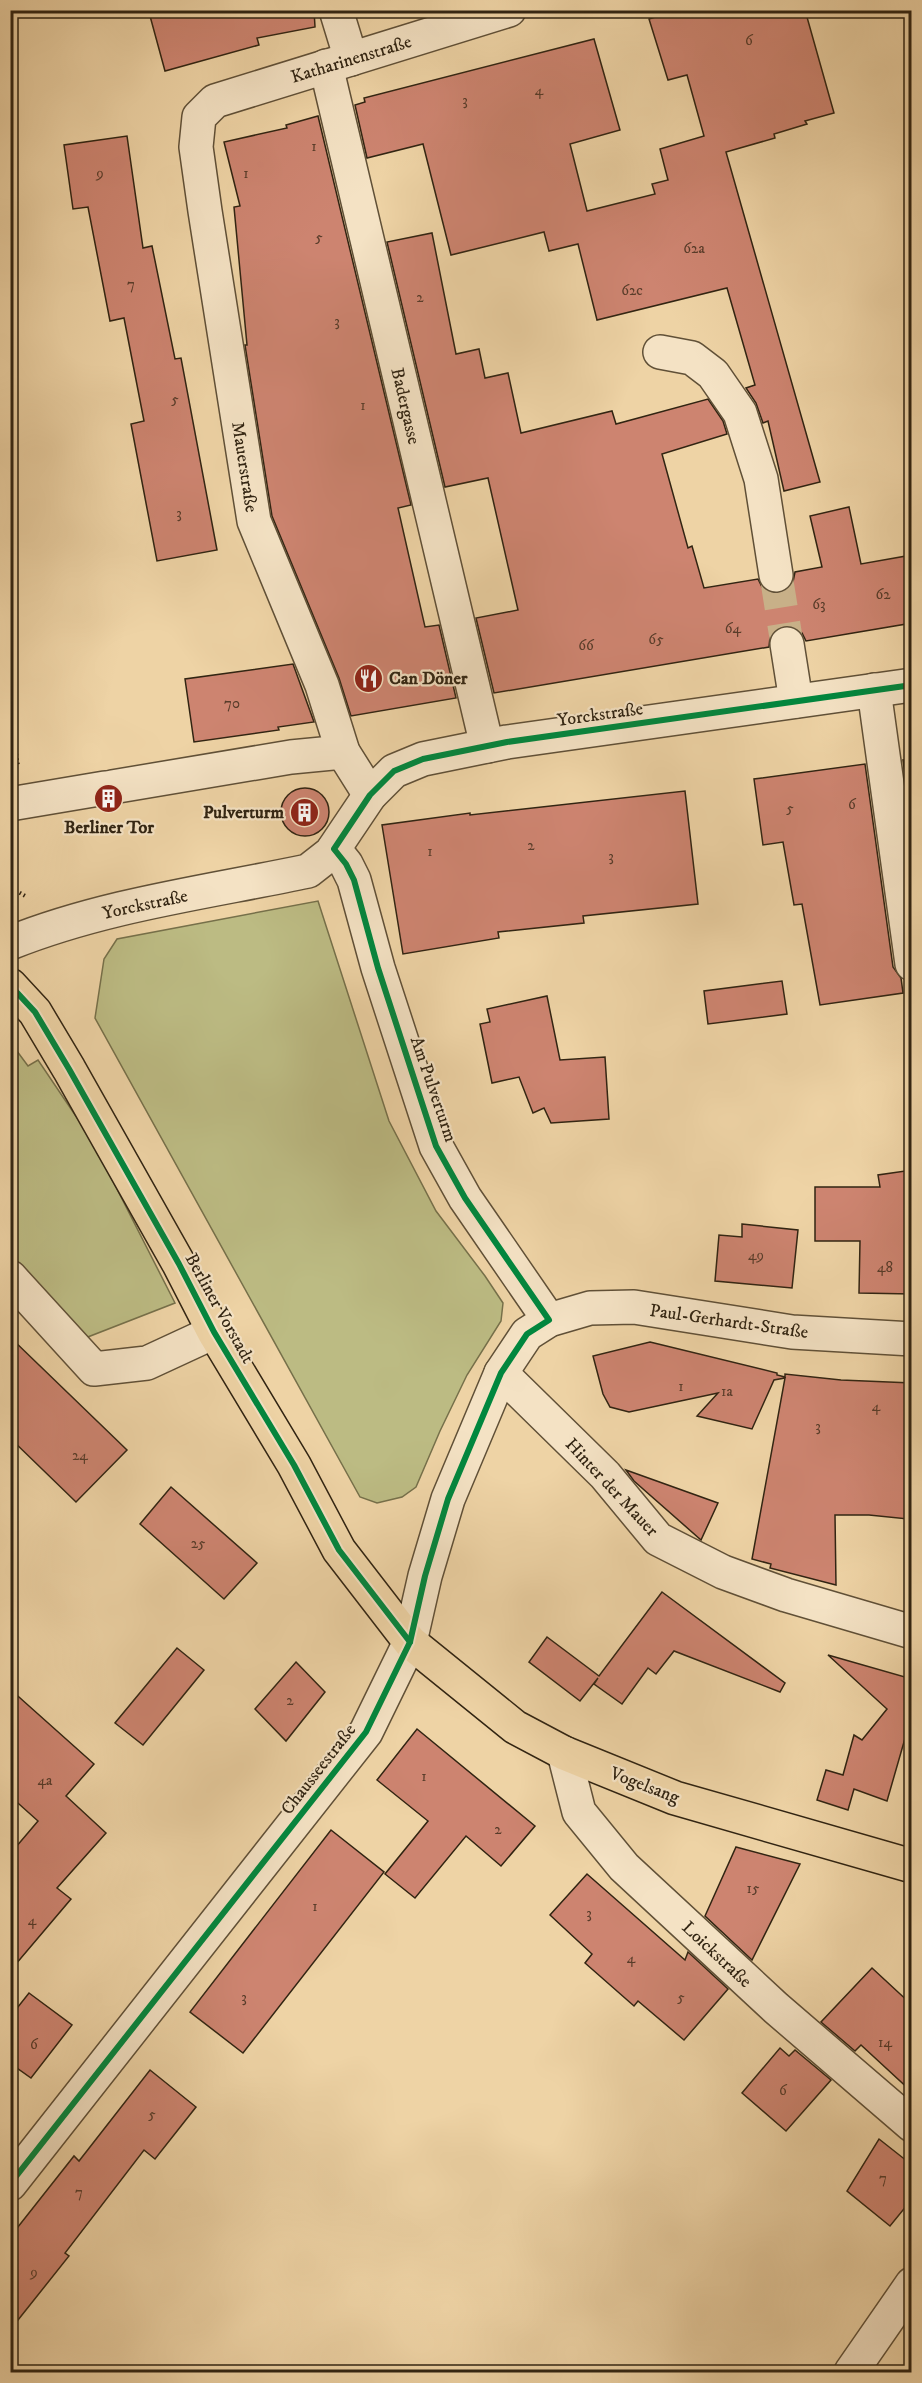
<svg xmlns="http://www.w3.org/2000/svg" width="922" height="2383" viewBox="0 0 922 2383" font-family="'IM FELL DW Pica',serif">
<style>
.green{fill:#bcbb83;stroke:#76704a;stroke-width:1.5}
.building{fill:#cd8470;stroke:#312412;stroke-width:1.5}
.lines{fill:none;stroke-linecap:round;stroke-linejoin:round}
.minor-tunnel{stroke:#c8b088;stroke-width:33;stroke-dasharray:33 16;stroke-linecap:butt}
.minor-casing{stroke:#605037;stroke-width:36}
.major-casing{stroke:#312412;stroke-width:36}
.path{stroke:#312412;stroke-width:4;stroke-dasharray:1.5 3;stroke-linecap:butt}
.minor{stroke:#f4e2c4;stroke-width:33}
.major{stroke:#eed3a5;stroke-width:33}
.cycleway-casing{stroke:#f4e2c4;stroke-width:10}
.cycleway{stroke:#00873e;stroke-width:6}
.labels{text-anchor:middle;stroke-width:4.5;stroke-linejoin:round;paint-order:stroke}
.number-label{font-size:15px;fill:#583c2a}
.street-label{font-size:18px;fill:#312412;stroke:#f4e2c4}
.poi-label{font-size:18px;font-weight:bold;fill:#312412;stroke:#f4e2c4;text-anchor:start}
</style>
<rect width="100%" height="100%" fill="#eed3a5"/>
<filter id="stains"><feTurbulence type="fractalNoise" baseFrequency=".00333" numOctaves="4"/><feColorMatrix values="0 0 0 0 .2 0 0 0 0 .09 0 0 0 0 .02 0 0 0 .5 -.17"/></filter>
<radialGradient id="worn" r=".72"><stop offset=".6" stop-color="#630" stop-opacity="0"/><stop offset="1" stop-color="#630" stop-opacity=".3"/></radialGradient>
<g class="green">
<polygon points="318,901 389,1121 436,1211 485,1276 503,1303 501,1321 467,1375 440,1431 416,1487 402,1497 377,1503 360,1497 95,1018 104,959 117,939"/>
<polygon points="11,1043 28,1066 38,1060 92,1140 175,1303 80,1340 11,1264"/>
</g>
<g class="building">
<polygon points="170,10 314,10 315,27 257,38 259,45 165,71 150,16"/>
<polygon points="678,10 805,10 834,113 805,121 807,124 774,134 775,138 726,152 820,482 784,491 768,421 763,423 756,403 746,388 755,385 727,288 597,320 578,244 549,251 544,232 451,255 423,144 367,158 355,105 365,102 364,98 594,39 620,130 570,144 587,211 655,194 652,184 668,180 660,149 704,136 687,75 668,80 649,19"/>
<polygon points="318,116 411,505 398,508 425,627 439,625 456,698 351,716 339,678 272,516 245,345 247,345 234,207 240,206 224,142 287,128 286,125"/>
<polygon points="127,136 143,248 152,246 175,359 181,358 217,550 157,561 131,424 144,421 124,318 110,321 88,207 73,209 64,145"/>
<polygon points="432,233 456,354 479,349 485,378 508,373 521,433 612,411 616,424 708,399 723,421 727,434 662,454 688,548 692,546 704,588 758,579 762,587 770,593 779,593 787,590 793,582 795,572 822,567 810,516 849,507 861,564 912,555 912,623 806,641 802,633 794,627 784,626 776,629 770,637 769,647 494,693 476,618 518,610 488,478 445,487 387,242"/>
<polygon points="293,664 314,722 278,727 279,730 194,742 185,679"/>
<polygon points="912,759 912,824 903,760"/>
<polygon points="865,764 893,967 901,978 903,993 820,1005 802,904 794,905 783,842 763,845 754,779"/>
<circle cx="305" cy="812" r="24"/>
<polygon points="685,791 698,904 583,916 584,923 498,932 499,938 403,954 382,825 470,813 470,815"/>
<polygon points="782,981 787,1014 708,1024 704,991"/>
<polygon points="547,996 560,1060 605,1057 609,1119 551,1123 544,1108 533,1113 519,1077 492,1083 480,1024 490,1022 487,1009"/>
<polygon points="912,1170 912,1294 859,1293 860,1241 815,1241 815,1187 880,1187 878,1175"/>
<polygon points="742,1224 798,1230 792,1288 715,1281 719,1235 742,1237"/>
<polygon points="10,1337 127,1450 76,1502 10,1438"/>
<polygon points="650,1342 777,1373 777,1375 785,1377 785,1374 841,1380 912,1383 912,1514 909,1513 908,1519 869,1515 835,1515 836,1585 770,1568 771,1564 752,1559 785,1378 774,1380 752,1429 697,1416 718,1393 629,1412 610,1407 603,1394 593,1356"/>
<polygon points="626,1470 718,1503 701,1540 634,1481"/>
<polygon points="171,1487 257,1563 224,1599 140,1524"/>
<polygon points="662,1592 785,1683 780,1692 674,1651 656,1674 648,1668 622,1704 594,1684 598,1678 580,1701 529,1662 547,1637 599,1676"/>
<polygon points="177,1648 204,1670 143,1745 115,1723"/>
<polygon points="828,1655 912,1679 912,1731 908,1728 887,1801 854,1789 848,1810 817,1800 826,1770 843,1775 854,1735 862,1740 887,1709"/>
<polygon points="296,1662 325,1692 286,1741 255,1709"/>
<polygon points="10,1689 94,1764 66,1796 106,1833 57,1888 71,1899 10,1971 10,1854 38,1821 10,1796"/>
<polygon points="417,1729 535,1826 501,1866 466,1836 415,1898 385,1874 428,1821 377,1780"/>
<polygon points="331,1830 384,1872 243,2053 190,2012"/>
<polygon points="736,1847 800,1864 752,1960 705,1916"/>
<polygon points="587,1874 685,1960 688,1952 728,1989 684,2040 638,2001 634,2006 585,1963 592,1954 550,1915"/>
<polygon points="872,1968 912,2005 912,2092 861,2045 855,2051 821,2022"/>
<polygon points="29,1993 72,2025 31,2078 10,2063 10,2017"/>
<polygon points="780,2048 789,2056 795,2050 831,2080 786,2131 742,2093"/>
<polygon points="150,2070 196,2107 155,2159 144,2150 65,2253 69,2256 10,2330 10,2237 74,2156 79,2161"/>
<polygon points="879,2139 912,2165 912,2199 890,2226 847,2191"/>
</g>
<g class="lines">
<polyline class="minor-tunnel" points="776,575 787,644"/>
<defs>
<g id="minor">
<polyline points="336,10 351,59"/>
<polyline points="326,66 487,746"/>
<polyline points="660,352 692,358 713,374 740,413 761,479 776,575"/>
<polyline points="787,644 796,701"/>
<polyline points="874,690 912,964"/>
<polyline points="112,787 291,757 343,752"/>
<polyline points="370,795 343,752 322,685 254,521 205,211 196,147 199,117 215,101 509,10"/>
<polyline points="10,804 105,788"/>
<polyline points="334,849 346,864 354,880 378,968 436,1146 465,1198 549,1320"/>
<path d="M10,943C105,905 208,892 308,871L331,853L370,795L394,771L423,759L507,742L912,685"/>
<polyline points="10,1277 94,1369 147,1363 214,1332"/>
<polyline points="501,1373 605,1475 658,1539 723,1572 786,1595 912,1632"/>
<polyline points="564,1753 579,1812 624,1867 776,2008 912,2125"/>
<polyline points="10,2184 366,1732 410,1642 425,1576 448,1499 501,1373 527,1334 549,1320 590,1308 634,1307 792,1332 912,1339"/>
<polyline points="851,2372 912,2284"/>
</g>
<polyline id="major" points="10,985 35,1012 69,1069 179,1264 214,1332 294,1465 339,1550 410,1642 515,1727 564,1753 675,1798 912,1866"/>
</defs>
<use href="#minor" class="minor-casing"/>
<use href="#major" class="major-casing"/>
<g class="path">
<polyline points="10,714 18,766"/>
<polyline points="10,884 13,889 27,897"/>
</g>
<use href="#minor" class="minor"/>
<use href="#major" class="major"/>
<defs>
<g id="cycleway">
<polyline points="10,985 35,1012 69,1069 179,1264 214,1332 294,1465 339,1550 410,1642"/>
<polyline points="10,2184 366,1732 410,1642 425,1576 448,1499 501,1373 527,1334 549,1320 465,1198 436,1146 378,968 354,880 346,864 334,849 370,795 394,771 423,759 507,742 912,685"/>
</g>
</defs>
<use href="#cycleway" class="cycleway-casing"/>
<use href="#cycleway" class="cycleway"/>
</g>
<defs>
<symbol id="restaurant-disc" viewBox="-11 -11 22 22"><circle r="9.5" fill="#8f2418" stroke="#f4e2c4"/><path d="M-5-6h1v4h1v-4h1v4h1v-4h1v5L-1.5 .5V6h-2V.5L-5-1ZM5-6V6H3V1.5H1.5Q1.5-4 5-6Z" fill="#fff"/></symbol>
<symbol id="building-disc" viewBox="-11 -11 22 22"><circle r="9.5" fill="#8f2418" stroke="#f4e2c4"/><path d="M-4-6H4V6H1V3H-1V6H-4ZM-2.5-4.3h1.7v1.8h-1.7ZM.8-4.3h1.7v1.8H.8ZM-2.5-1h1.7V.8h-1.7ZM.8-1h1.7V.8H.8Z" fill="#fff"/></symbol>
</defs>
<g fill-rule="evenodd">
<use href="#restaurant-disc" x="352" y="662" width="33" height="33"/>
<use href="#building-disc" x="92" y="782" width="33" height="33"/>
<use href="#building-disc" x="288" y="796" width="33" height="33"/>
</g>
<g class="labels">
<g class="number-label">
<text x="749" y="45">6</text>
<text x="539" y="95">4</text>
<text x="465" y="105">3</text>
<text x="314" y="151">1</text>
<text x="100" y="178">9</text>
<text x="246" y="178">1</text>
<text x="319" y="242">5</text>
<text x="694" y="253">62a</text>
<text x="131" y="289">7</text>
<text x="632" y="295">62c</text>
<text x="420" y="302">2</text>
<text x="337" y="326">3</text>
<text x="175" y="404">5</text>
<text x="363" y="410">1</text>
<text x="179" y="518">3</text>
<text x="883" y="599">62</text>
<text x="819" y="609">63</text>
<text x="733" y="633">64</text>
<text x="656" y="644">65</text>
<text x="586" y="650">66</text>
<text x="232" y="708">70</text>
<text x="852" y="809">6</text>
<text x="790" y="813">5</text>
<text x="531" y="850">2</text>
<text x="430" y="856">1</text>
<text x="611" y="861">3</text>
<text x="756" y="1260">49</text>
<text x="885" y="1272">48</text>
<text x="681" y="1391">1</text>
<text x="727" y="1396">1a</text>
<text x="876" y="1411">4</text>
<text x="818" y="1431">3</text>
<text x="80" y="1460">24</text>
<text x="198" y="1548">25</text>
<text x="290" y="1705">2</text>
<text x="424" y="1781">1</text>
<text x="45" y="1785">4a</text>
<text x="498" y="1834">2</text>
<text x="753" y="1893">15</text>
<text x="315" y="1911">1</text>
<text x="589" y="1918">3</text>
<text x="32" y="1925">4</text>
<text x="631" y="1963">4</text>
<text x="244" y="2002">3</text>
<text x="681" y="2002">5</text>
<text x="885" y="2047">14</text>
<text x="34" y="2049">6</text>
<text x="783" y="2095">6</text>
<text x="152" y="2119">5</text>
<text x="883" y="2183">7</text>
<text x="79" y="2197">7</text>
<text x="34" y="2277">9</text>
</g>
<g class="street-label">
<text transform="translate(351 59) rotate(-17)" y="6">Katharinenstraße</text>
<text transform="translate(406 406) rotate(77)" y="6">Badergasse</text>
<text transform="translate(245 467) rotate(81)" y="6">Mauerstraße</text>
<text transform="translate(600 714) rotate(-8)" y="6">Yorckstraße</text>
<text transform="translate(145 904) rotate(-12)" y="6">Yorckstraße</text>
<text transform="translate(434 1089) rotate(71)" y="6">Am Pulverturm</text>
<text transform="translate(220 1308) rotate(61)" y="6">Berliner Vorstadt</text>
<text transform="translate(729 1321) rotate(8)" y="6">Paul-Gerhardt-Straße</text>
<text transform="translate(612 1487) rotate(47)" y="6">Hinter der Mauer</text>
<text transform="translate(318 1769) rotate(-52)" y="6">Chausseestraße</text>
<text transform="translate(645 1785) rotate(21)" y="6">Vogelsang</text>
<text transform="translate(717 1954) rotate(43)" y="6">Loickstraße</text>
</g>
<g class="poi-label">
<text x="389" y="684">Can Döner</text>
<text x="284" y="818" text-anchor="end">Pulverturm</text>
<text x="109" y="833" text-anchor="middle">Berliner Tor</text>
</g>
</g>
<rect width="922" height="2383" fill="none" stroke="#eed3a5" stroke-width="36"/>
<rect x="12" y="12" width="898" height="2359" fill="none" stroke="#312412" stroke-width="3"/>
<rect x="18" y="18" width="886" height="2347" fill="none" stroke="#312412" stroke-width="1.5"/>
<rect width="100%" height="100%" filter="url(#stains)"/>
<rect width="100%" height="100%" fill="url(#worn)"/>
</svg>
